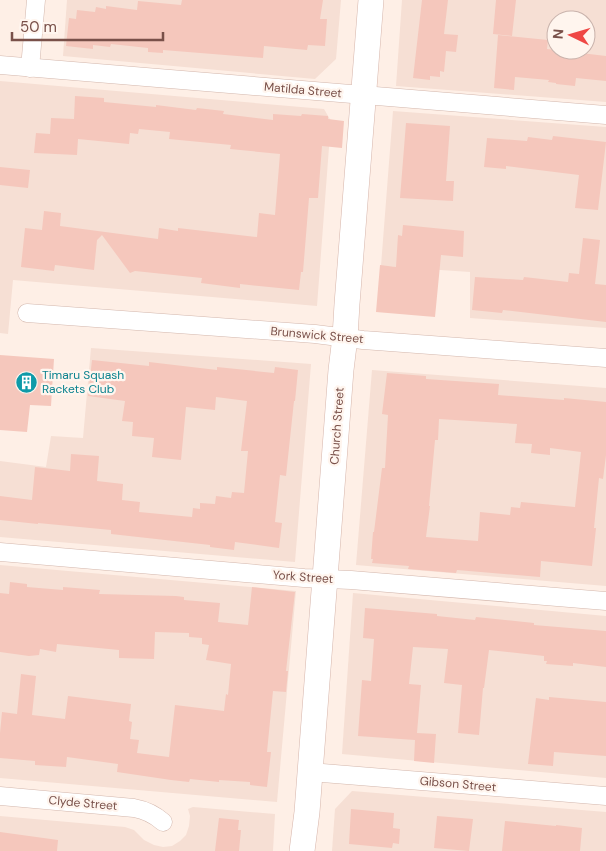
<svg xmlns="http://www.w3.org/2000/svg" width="606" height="851" viewBox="0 0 606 851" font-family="'DM Sans',sans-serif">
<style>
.residential{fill:#f6dfd4;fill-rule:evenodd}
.building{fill:#f5c7bc;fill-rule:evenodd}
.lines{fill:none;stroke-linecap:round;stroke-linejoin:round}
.street-casing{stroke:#d3b7ad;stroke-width:19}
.secondary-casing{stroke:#d6b5ab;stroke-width:26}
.street{stroke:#fff;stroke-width:18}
.secondary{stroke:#fff;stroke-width:25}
.labels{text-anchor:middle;stroke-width:4.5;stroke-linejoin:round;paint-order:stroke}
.street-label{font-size:12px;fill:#795049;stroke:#fff5ee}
.culture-label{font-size:12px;fill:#0d838f;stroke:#fff5ee;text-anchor:start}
</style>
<rect width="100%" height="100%" fill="#feefe6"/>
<g class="residential">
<polygon points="67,0 341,0 336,59 315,79 63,56"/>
<path d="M402,0H606V102L396,86ZM556,20H586V50H556Z"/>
<polygon points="0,81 324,109 331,121 317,306 13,280 8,334 0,333"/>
<polygon points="393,111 606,127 606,328 470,318 470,272 381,266"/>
<polygon points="91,348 311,364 295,562 0,537 0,461 46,467 51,436 83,438"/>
<polygon points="372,370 606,388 606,586 356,565"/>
<polygon points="0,565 296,591 277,802 0,778"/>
<polygon points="353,593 606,616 606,778 342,754"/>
<polygon points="352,791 606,812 606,851 332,851 335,809"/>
<polygon points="193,807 275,814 273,851 0,851 0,816 125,827 134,830 144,840 154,845 163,847 172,846 180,841 186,835 189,826 190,816 188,809"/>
</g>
<g class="building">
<polygon points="182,0 323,0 320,19 327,19 325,46 308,45 307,50 264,46 263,58 163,50 163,53 148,52 148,48 111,44 110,47 93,45 93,49 66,46 69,18 76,19 77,10 95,12 96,7 106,9 106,6 137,10 138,1 181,5"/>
<polygon points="422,0 448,0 444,34 458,35 456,52 446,51 444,72 440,71 440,77 430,76 430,80 413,78"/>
<polygon points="496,0 516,0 512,36 493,34"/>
<polygon points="498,35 548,40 547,49 606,56 606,81 576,78 575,86 556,84 556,83 548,82 549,80 515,77 514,90 494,88"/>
<polygon points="75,96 104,98 104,102 156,107 156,105 196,110 197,108 224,111 223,114 273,120 273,114 301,116 302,114 328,116 328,119 344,121 342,148 322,146 318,198 309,198 303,272 301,272 299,290 240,284 240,288 201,283 202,278 135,271 130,273 102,235 97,240 94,270 55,265 54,271 21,267 25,228 42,230 44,211 61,213 60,226 158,239 159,228 178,231 178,228 257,237 259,213 275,215 280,154 230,149 231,145 169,139 170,132 139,129 138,134 130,133 129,144 78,139 77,155 34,153 36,133 50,134 51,118 74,119"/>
<polygon points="406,123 450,126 446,181 454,181 453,201 400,198"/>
<polygon points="553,136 606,142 598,210 575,208 579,175 506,166 506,169 484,167 487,138 527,141 528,137 552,140"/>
<polygon points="0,167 30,170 28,188 0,185"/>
<polygon points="403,225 464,231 463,257 441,255 435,317 376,312 380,265 396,267 398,235 402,236"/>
<polygon points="583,238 600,240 595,284 606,285 606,322 503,310 502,313 472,310 475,277 523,280 524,277 568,282 569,273 579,274"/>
<polygon points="0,355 54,359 51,406 30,405 27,432 0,430"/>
<polygon points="92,360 149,366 149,362 217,370 217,367 274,373 275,367 298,370 295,401 294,401 286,476 280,475 275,522 282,523 279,548 235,542 234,550 210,547 210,545 111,534 111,530 38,523 38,524 0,520 0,496 32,500 35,467 70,471 71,454 99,456 97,481 123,484 122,500 140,502 139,512 192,517 193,508 200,509 200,503 215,504 216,496 231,498 232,492 244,493 248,451 241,451 247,401 216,397 215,410 186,407 181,460 152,457 154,438 132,436 133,422 122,421 125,401 88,396"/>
<path d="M387,373L426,376V379L499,384L498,395L564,400V398L606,402V455L603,479L599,478L594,528H596L592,566L541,561L540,577L457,570L456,573L408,569L409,566L372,563L373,559H371L373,532H374L382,468H385L388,415L382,414ZM439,419L517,424L515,443L532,444L531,453L550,455V448L581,452L575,507L521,502L520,508L511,507L510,515L480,512L478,541L426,537L430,506H429L435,440H438Z"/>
<polygon points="10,582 27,584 27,587 63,590 63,587 100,590 99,594 176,596 184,597 184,600 220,603 218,622 248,625 252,587 295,592 286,671 288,671 286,692 273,691 267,752 271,752 267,787 250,785 250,782 219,780 219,782 190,779 189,782 171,780 117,772 118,764 67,757 66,767 35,765 35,761 0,758 0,733 2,712 17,714 21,674 36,676 32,715 65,719 68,696 131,704 129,721 132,722 130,739 139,740 137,753 169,757 175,705 224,711 226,694 228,695 231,664 206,660 209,645 202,644 202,638 189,637 189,633 155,632 154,659 119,658 119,650 57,644 56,652 40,649 39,655 29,656 0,652 0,593 9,594"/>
<polygon points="365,608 437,614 437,616 475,620 476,617 534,623 534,625 606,631 606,667 573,663 573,666 546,664 547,661 544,661 544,656 489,650 484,688 483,688 479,735 458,733 462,685 444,683 448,649 413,647 409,684 421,685 417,733 436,734 434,763 414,761 415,740 358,736 362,680 371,681 374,639 363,638"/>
<polygon points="549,697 606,702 606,756 554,752 553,766 528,764 536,698 549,700"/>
<polygon points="351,809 394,813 393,828 400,829 399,844 393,843 392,848 349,844"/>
<polygon points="437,816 473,819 469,851 434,848"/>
<polygon points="219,818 239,820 238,830 241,830 239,851 215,851"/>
<polygon points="505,821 556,826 556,825 582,828 580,851 502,851"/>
<polygon points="0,832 58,840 57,851 0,851"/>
</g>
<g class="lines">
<defs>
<g id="street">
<polyline points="0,65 606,115"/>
<polyline points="30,68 36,0"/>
<polyline points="27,313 315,334 363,340 606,358"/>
<polyline points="0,552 304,578 351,580 606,601"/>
<polyline points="310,772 606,796"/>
<path d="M0,796L134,808C145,810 154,814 163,822"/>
</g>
<polyline id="secondary" points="302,851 307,812 341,370 345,337 347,304 371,0"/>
</defs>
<use href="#street" class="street-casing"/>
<use href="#secondary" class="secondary-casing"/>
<use href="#street" class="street"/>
<use href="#secondary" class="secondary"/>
</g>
<defs>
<symbol id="building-disc" viewBox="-11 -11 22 22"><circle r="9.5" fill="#0f9aa8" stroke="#fff5ee"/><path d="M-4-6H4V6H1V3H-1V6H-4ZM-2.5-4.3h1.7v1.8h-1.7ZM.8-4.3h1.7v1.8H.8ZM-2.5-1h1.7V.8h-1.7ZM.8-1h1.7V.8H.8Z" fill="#fff"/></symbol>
</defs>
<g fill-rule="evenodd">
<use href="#building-disc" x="14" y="370" width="25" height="25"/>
</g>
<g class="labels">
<g class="street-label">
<text transform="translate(303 90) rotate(5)" y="4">Matilda Street</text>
<text transform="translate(317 335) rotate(5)" y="4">Brunswick Street</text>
<text transform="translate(337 426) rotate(-86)" y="4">Church Street</text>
<text transform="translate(303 577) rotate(4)" y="4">York Street</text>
<text transform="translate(458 784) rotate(5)" y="4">Gibson Street</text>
<text transform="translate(83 803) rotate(5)" y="4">Clyde Street</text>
</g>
<g class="culture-label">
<text x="42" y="379">Timaru Squash<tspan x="42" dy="14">Rackets Club</tspan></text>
</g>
</g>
<g transform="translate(571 35) rotate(275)"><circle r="24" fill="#fff5ee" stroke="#c9b3ac"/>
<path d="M0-4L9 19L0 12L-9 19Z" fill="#ef4744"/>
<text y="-8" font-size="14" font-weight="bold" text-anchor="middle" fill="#795049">N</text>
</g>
<path d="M12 32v8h151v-8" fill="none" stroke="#795049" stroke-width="2.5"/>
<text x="20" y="32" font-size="15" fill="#795049" stroke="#fff5ee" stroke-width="4" paint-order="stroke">50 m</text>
</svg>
